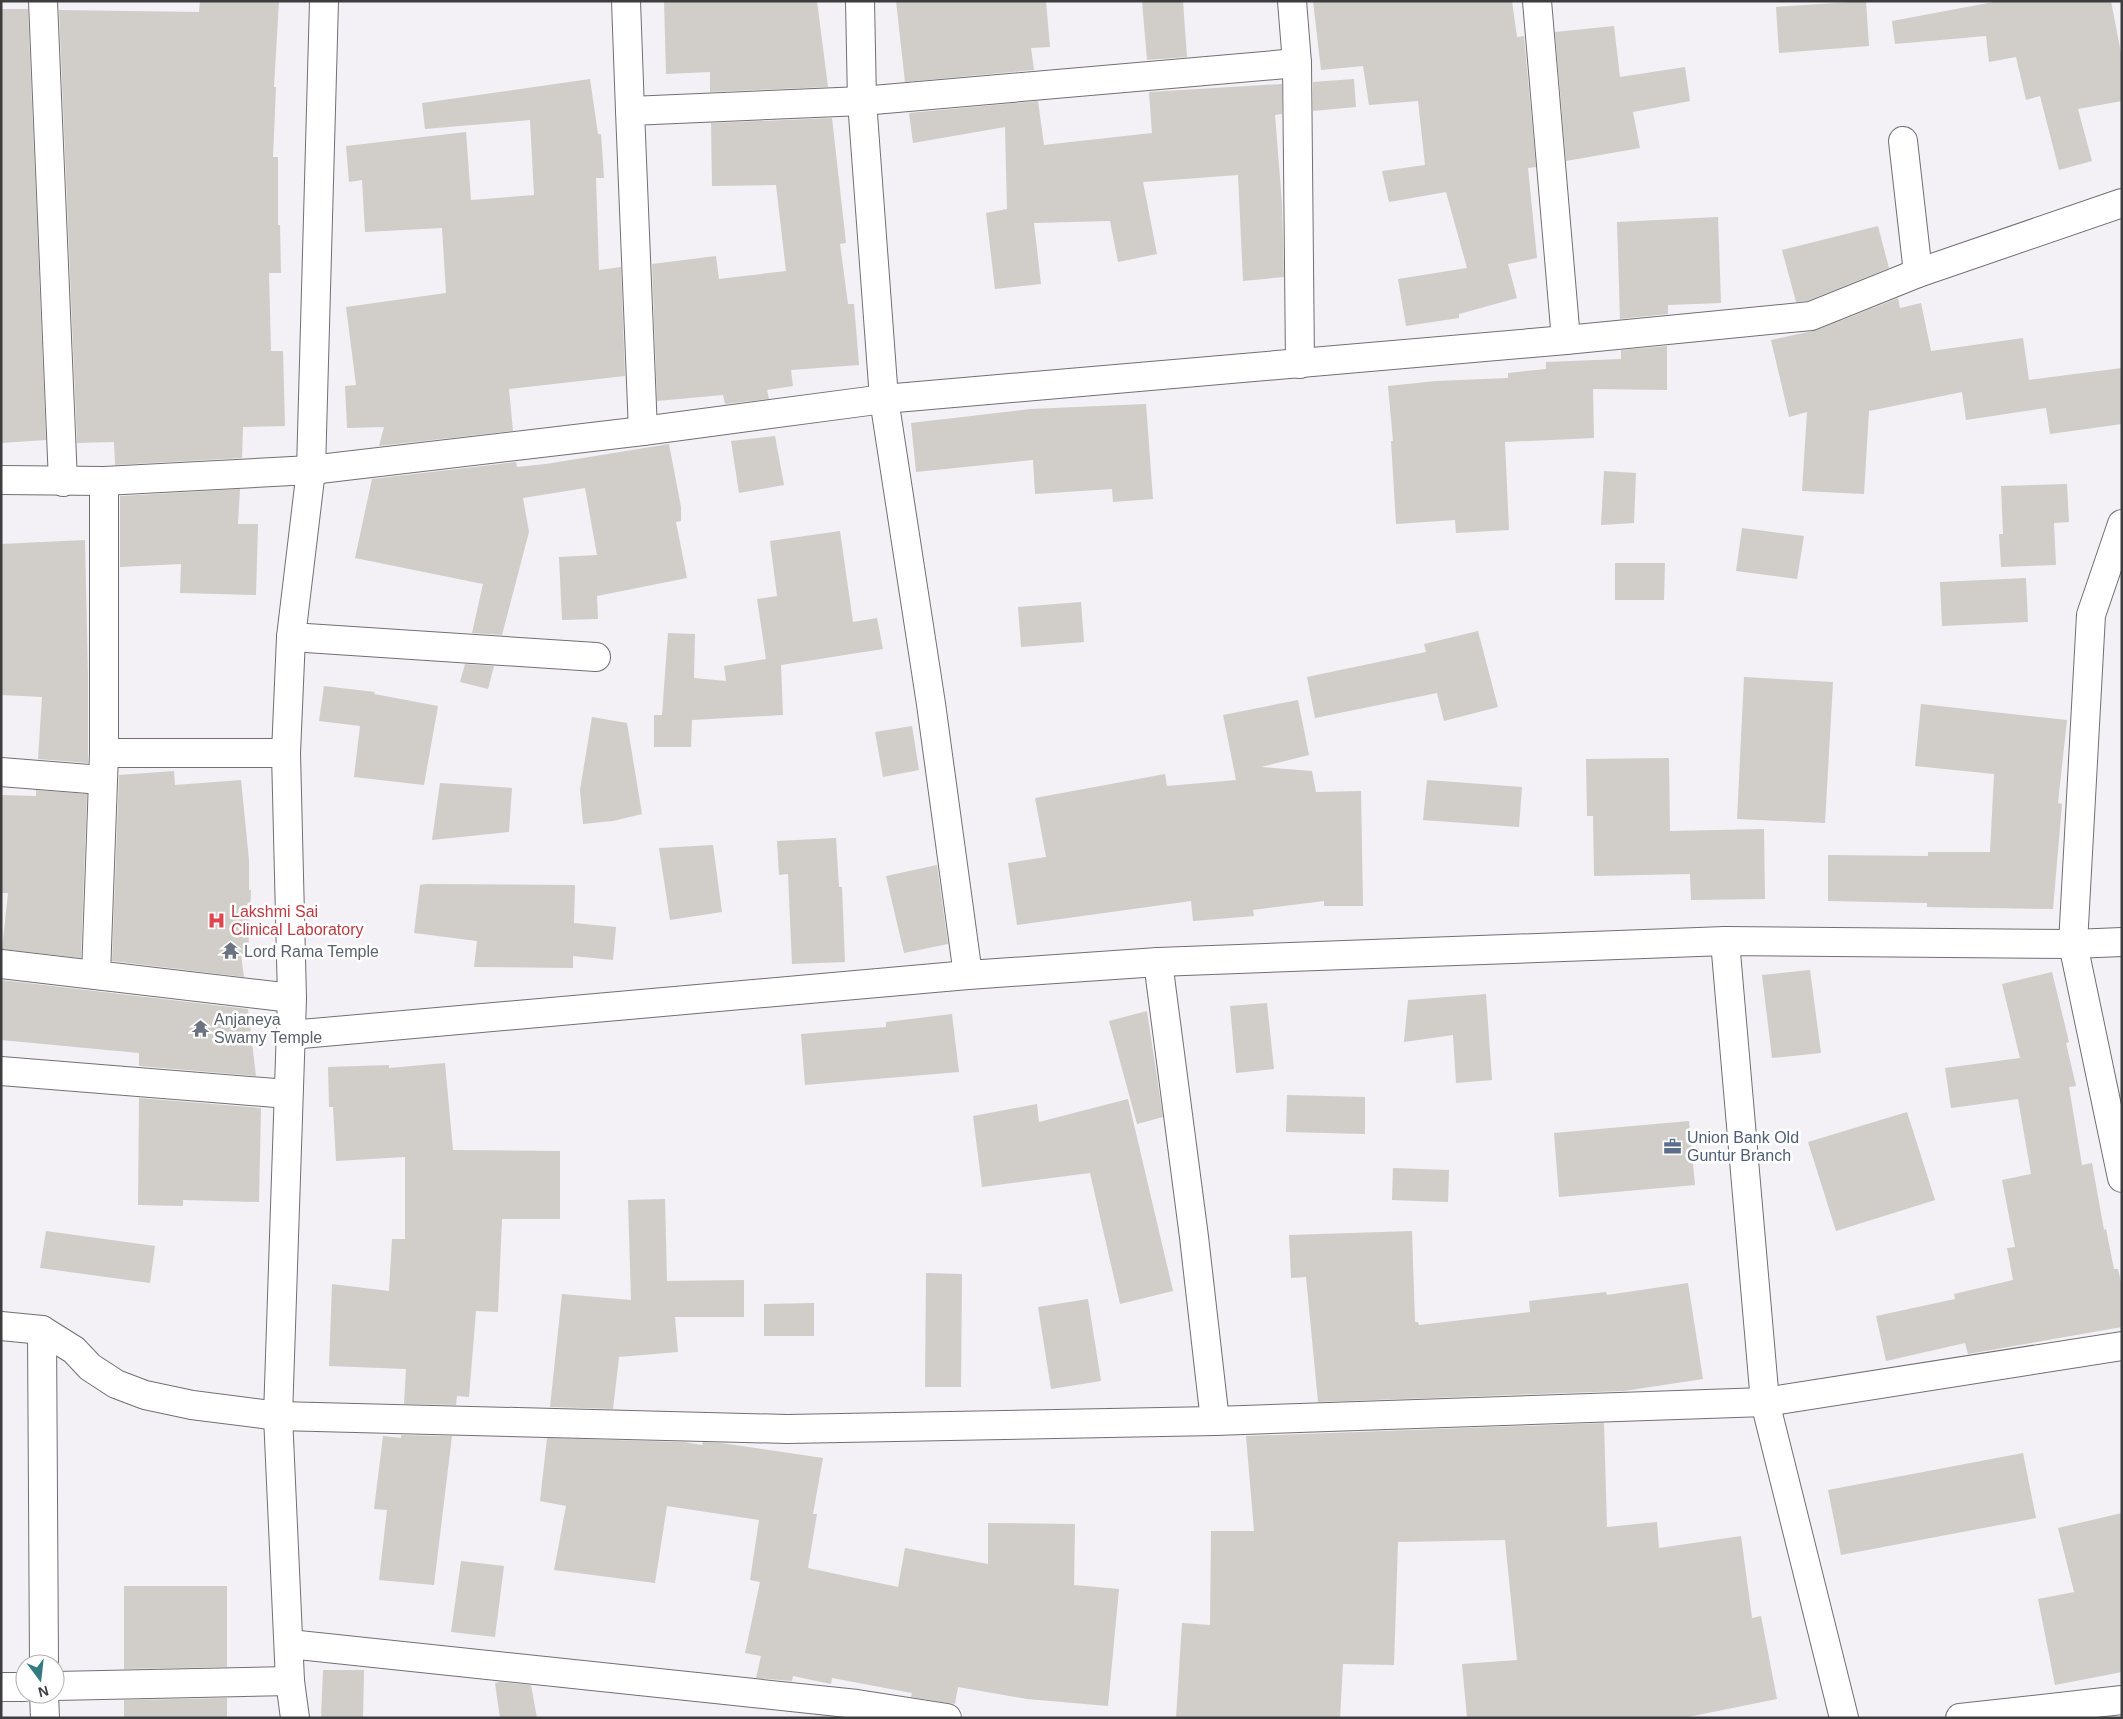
<svg xmlns="http://www.w3.org/2000/svg" width="2123" height="1719" viewBox="0 0 2123 1719" font-family="Arial,sans-serif">
<style>
.building{fill:#d1cdc8}
.lines{fill:none;stroke-linecap:round;stroke-linejoin:round}
.street-casing{stroke:#726f74;stroke-width:30}
.street{stroke:#fff;stroke-width:28}
.labels{text-anchor:middle;stroke-width:5;stroke-linejoin:round;paint-order:stroke}
.health-label{font-size:16px;fill:#be3a42;stroke:#fff;text-anchor:start}
.worship-label{font-size:16px;fill:#5b616d;stroke:#fff;text-anchor:start}
.service-label{font-size:16px;fill:#4e5e75;stroke:#fff;text-anchor:start}
</style>
<rect width="100%" height="100%" fill="#f3f0f6"/>
<g class="building">
<polygon points="200,1 279,1 274,87 276,87 273,157 278,157 278,225 280,225 281,273 269,273 271,351 283,351 285,426 243,427 242,458 115,465 114,442 77,443 59,10 199,12"/>
<polygon points="664,1 817,1 828,87 710,92 710,72 666,74"/>
<polygon points="896,1 1046,1 1050,47 1031,48 1034,70 905,82"/>
<polygon points="1142,1 1183,1 1187,57 1147,60"/>
<polygon points="1313,1 1512,1 1517,37 1524,36 1536,167 1528,168 1537,258 1508,264 1517,298 1459,314 1459,318 1406,326 1398,279 1467,268 1446,192 1389,202 1382,171 1425,165 1418,101 1369,105 1363,66 1321,70"/>
<polygon points="1866,1 1869,46 1779,53 1776,7"/>
<polygon points="1999,1 2111,1 2122,58 2122,101 2078,109 2092,161 2059,170 2040,96 2026,100 2016,57 1989,62 1986,36 1895,44 1892,21"/>
<polygon points="1,9 28,9 46,440 1,443"/>
<polygon points="1614,26 1620,77 1685,67 1690,101 1633,112 1640,148 1566,161 1555,32"/>
<polygon points="590,79 598,134 601,134 604,178 596,178 599,270 621,267 625,376 509,389 513,431 379,446 384,427 347,428 345,386 356,385 346,307 446,293 442,228 365,232 362,180 349,182 346,146 466,132 471,200 534,195 530,120 425,129 422,103"/>
<polygon points="1354,79 1356,107 1313,111 1313,82"/>
<polygon points="1282,84 1282,114 1275,115 1282,203 1284,277 1243,281 1238,175 1143,182 1157,254 1118,262 1110,221 1034,223 1041,284 995,289 986,213 1007,209 1005,127 913,143 909,113 1038,101 1044,145 1152,133 1149,92"/>
<polygon points="832,118 846,243 840,244 848,304 854,304 859,365 791,370 793,386 767,390 769,399 725,404 723,395 657,401 652,264 716,256 719,279 786,271 776,185 712,186 711,123"/>
<polygon points="1718,217 1721,303 1668,305 1668,314 1620,319 1617,222"/>
<polygon points="1878,226 1889,268 1807,301 1796,302 1782,250"/>
<polygon points="1898,298 1900,308 1921,303 1931,351 2023,338 2029,380 2122,368 2122,424 2050,434 2046,408 1966,420 1962,392 1869,411 1864,494 1802,491 1807,412 1789,417 1771,340 1817,330"/>
<polygon points="1667,346 1667,390 1593,389 1594,438 1505,442 1509,530 1456,533 1455,520 1396,524 1391,441 1393,441 1388,386 1436,381 1508,378 1508,373 1546,369 1546,362 1621,359 1621,350"/>
<polygon points="1146,404 1153,499 1113,502 1112,489 1035,494 1033,460 916,472 911,423 1030,409"/>
<polygon points="775,436 784,485 739,493 731,441"/>
<polygon points="669,444 681,507 681,521 676,522 687,578 597,596 598,619 562,620 559,557 597,555 585,488 523,498 529,532 502,635 472,633 483,584 355,558 372,479 516,462 517,467 546,464"/>
<polygon points="1604,471 1636,473 1634,523 1601,525"/>
<polygon points="2067,484 2069,522 2054,523 2056,565 2001,567 1999,534 2003,534 2001,486"/>
<polygon points="240,489 238,524 258,524 256,595 180,593 181,564 120,567 120,496"/>
<polygon points="1742,528 1804,536 1797,579 1736,571"/>
<polygon points="840,531 853,622 877,618 883,649 781,665 783,715 692,720 691,747 654,747 654,715 662,715 668,633 695,634 694,678 726,681 724,666 766,659 757,599 777,596 770,541"/>
<polygon points="85,540 88,676 88,763 38,759 42,697 1,695 1,544"/>
<polygon points="1615,563 1665,563 1664,600 1615,600"/>
<polygon points="2026,578 2028,622 1942,626 1940,582"/>
<polygon points="1081,602 1084,642 1021,647 1018,607"/>
<polygon points="1478,631 1498,707 1444,721 1437,693 1315,718 1307,677 1426,652 1424,644"/>
<polygon points="465,664 494,666 488,689 460,682"/>
<polygon points="1744,677 1833,682 1825,823 1737,819"/>
<polygon points="324,686 375,692 374,694 438,706 424,785 354,777 360,726 319,721"/>
<polygon points="1298,700 1309,755 1261,767 1312,771 1316,792 1361,791 1363,906 1324,906 1324,901 1253,910 1254,916 1193,921 1191,901 1017,925 1008,863 1046,857 1035,798 1165,774 1167,786 1236,780 1223,715"/>
<polygon points="1921,704 2067,720 2058,803 2062,804 2053,909 1927,907 1927,903 1828,901 1828,855 1928,856 1928,852 1990,852 1994,774 1915,766"/>
<polygon points="592,717 627,723 642,814 613,821 583,824 580,790"/>
<polygon points="912,726 919,770 883,777 875,732"/>
<polygon points="1669,758 1670,831 1764,829 1765,899 1691,900 1690,874 1594,876 1593,816 1587,816 1586,759"/>
<polygon points="174,771 175,785 241,780 249,860 249,890 251,890 248,955 241,955 244,977 112,961 119,775"/>
<polygon points="1427,780 1522,787 1519,827 1423,820"/>
<polygon points="440,783 512,788 509,832 432,840"/>
<polygon points="36,790 87,794 81,958 2,949 8,893 1,893 1,795 36,796"/>
<polygon points="836,838 839,887 842,887 845,962 792,964 788,874 779,875 777,841"/>
<polygon points="713,845 722,912 670,920 659,848"/>
<polygon points="937,865 948,944 904,953 886,876"/>
<polygon points="426,884 575,885 574,923 616,927 613,960 573,956 573,968 474,967 477,941 414,933 420,885"/>
<polygon points="1810,970 1821,1053 1772,1058 1762,975"/>
<polygon points="2052,972 2069,1042 2066,1043 2076,1086 2069,1087 2082,1165 2092,1163 2104,1230 2106,1229 2114,1269 2118,1269 2122,1287 2122,1327 1968,1354 1965,1343 1886,1361 1876,1316 1955,1299 1954,1294 2013,1280 2007,1248 2015,1247 2002,1180 2031,1174 2018,1099 1951,1108 1945,1068 2020,1058 2002,984"/>
<polygon points="1,980 248,1009 256,1076 139,1066 139,1053 1,1040"/>
<polygon points="1486,994 1492,1080 1456,1083 1453,1035 1404,1042 1408,1000"/>
<polygon points="1267,1003 1274,1069 1236,1073 1230,1006"/>
<polygon points="1147,1011 1163,1117 1137,1124 1109,1021"/>
<polygon points="952,1014 959,1072 805,1085 801,1034 886,1027 886,1022"/>
<polygon points="445,1063 453,1150 560,1151 560,1219 502,1219 498,1312 476,1311 469,1397 457,1396 456,1405 404,1404 406,1369 329,1366 332,1284 389,1291 392,1239 405,1239 405,1157 336,1161 333,1107 329,1107 328,1067 389,1065 389,1068"/>
<polygon points="1287,1095 1365,1097 1365,1134 1286,1132"/>
<polygon points="139,1098 261,1108 259,1202 183,1200 183,1206 138,1205"/>
<polygon points="1128,1099 1173,1291 1120,1304 1090,1173 982,1187 973,1116 1037,1104 1039,1122"/>
<polygon points="1907,1112 1935,1200 1836,1231 1808,1142"/>
<polygon points="1689,1121 1695,1185 1559,1197 1554,1133"/>
<polygon points="1393,1168 1449,1170 1448,1202 1392,1200"/>
<polygon points="665,1199 667,1281 744,1280 744,1317 675,1317 678,1352 619,1357 613,1409 550,1407 562,1294 631,1300 628,1200"/>
<polygon points="46,1231 155,1246 150,1283 40,1268"/>
<polygon points="1412,1231 1415,1322 1418,1322 1419,1325 1530,1312 1529,1301 1606,1292 1607,1295 1688,1283 1703,1379 1624,1391 1318,1402 1306,1277 1291,1278 1289,1235"/>
<polygon points="926,1273 962,1274 961,1387 925,1387"/>
<polygon points="1088,1299 1101,1381 1051,1389 1038,1307"/>
<polygon points="814,1303 814,1336 764,1336 764,1304"/>
<polygon points="1604,1423 1607,1527 1657,1522 1659,1548 1741,1536 1752,1618 1761,1616 1777,1699 1683,1718 1467,1718 1462,1664 1517,1660 1505,1540 1398,1542 1394,1665 1343,1664 1340,1718 1176,1718 1182,1623 1210,1625 1211,1531 1254,1531 1246,1436"/>
<polygon points="401,1435 452,1436 434,1585 379,1580 387,1510 374,1509 383,1436 401,1438"/>
<polygon points="547,1438 684,1442 702,1445 703,1442 721,1443 823,1458 813,1514 817,1514 808,1568 898,1587 905,1548 988,1564 988,1523 1075,1524 1074,1585 1119,1589 1108,1706 1027,1699 958,1687 955,1704 911,1697 912,1693 832,1678 831,1684 793,1676 792,1681 756,1678 761,1656 745,1653 760,1582 750,1580 759,1520 667,1506 655,1583 554,1570 566,1506 540,1501"/>
<polygon points="2023,1453 2036,1518 1841,1555 1828,1490"/>
<polygon points="2122,1513 2122,1672 2055,1685 2038,1599 2074,1592 2058,1528"/>
<polygon points="461,1561 504,1566 495,1637 451,1632"/>
<polygon points="124,1586 227,1586 227,1667 124,1669"/>
<polygon points="323,1670 364,1670 363,1718 321,1718"/>
<polygon points="500,1682 531,1685 537,1718 500,1718 495,1683"/>
<polygon points="227,1698 227,1718 124,1718 124,1700"/>
</g>
<g class="lines">
<defs>
<g id="street">
<polyline points="43,1 63,482"/>
<polyline points="626,1 630,111"/>
<polyline points="860,1 862,101 884,399 931,704 968,975"/>
<polyline points="1292,1 1297,63 1300,364"/>
<polyline points="1537,1 1566,340"/>
<polyline points="1903,141 1918,273"/>
<polyline points="643,431 630,111 862,101 1297,63"/>
<polyline points="1,480 104,481 311,470 643,431 884,399 1566,340 1811,316 1918,273 2122,203"/>
<polyline points="2122,524 2091,615 2073,944 2122,1178"/>
<polyline points="291,637 596,657"/>
<polyline points="104,753 104,481"/>
<polyline points="1,772 102,780"/>
<polyline points="1725,941 1765,1402 1844,1718"/>
<polyline points="1158,962 1194,1237 1215,1421"/>
<polyline points="1,964 292,998"/>
<polyline points="96,975 104,753 286,753"/>
<polyline points="290,1035 968,975 1158,962 1725,941 2073,944 2122,942"/>
<polyline points="1,1071 288,1094"/>
<polyline points="1,1326 42,1330 74,1350 90,1367 116,1384 145,1395 192,1405 278,1416 787,1429 1215,1421 1765,1402 2122,1346"/>
<polyline points="42,1330 44,1664"/>
<polyline points="289,1644 857,1704 947,1718"/>
<polyline points="55,1686 290,1681"/>
<polyline points="1,1687 25,1687"/>
<polyline points="44,1694 45,1718"/>
<polyline points="295,1718 290,1681 278,1416 292,998 286,753 291,637 311,470 324,1"/>
<polyline points="1960,1718 2122,1700"/>
</g>
</defs>
<use href="#street" class="street-casing"/>
<use href="#street" class="street"/>
</g>
<defs>
<symbol id="hospital-bare" viewBox="-9 -9 18 18"><path d="M-5-5h3v3.5h4V-5h3V5h-3V1.5h-4V5h-3Z" fill="#e0444e" stroke="#fff" stroke-width="2.5" paint-order="stroke"/></symbol>
<symbol id="temple-bare" viewBox="-9 -9 18 18"><path d="M0-6L5-2H3V0L6.5 2.5H4V6H1.5V3h-3V6H-4V2.5H-6.5L-3 0V-2H-5Z" fill="#6b7280" stroke="#fff" stroke-width="2.5" paint-order="stroke"/></symbol>
<symbol id="office-bare" viewBox="-9 -9 18 18"><path d="M-6-3h4V-5.5h4V-3h4V5H-6ZM-1-4.5V-3h2v-1.5ZM-6 0V1H6V0Z" fill="#5c6f8a" stroke="#fff" stroke-width="2.5" paint-order="stroke"/></symbol>
</defs>
<g fill-rule="evenodd">
<use href="#hospital-bare" x="204" y="908" width="25" height="25"/>
<use href="#temple-bare" x="218" y="938" width="25" height="25"/>
<use href="#temple-bare" x="188" y="1016" width="25" height="25"/>
<use href="#office-bare" x="1660" y="1134" width="25" height="25"/>
</g>
<g class="labels">
<g class="health-label">
<text x="231" y="917">Lakshmi Sai<tspan x="231" dy="18">Clinical Laboratory</tspan></text>
</g>
<g class="worship-label">
<text x="244" y="957">Lord Rama Temple</text>
<text x="214" y="1025">Anjaneya<tspan x="214" dy="18">Swamy Temple</tspan></text>
</g>
<g class="service-label">
<text x="1687" y="1143">Union Bank Old<tspan x="1687" dy="18">Guntur Branch</tspan></text>
</g>
</g>
<rect width="2123" height="1719" fill="none" stroke="#3d3c3e" stroke-width="5"/>
<g transform="translate(40 1679) rotate(165)"><circle r="24" fill="#ffffff" stroke="#b1b1b2"/>
<path d="M0-4L9 19L0 12L-9 19Z" fill="#327b81"/>
<text y="-8" font-size="14" font-weight="bold" text-anchor="middle" fill="#3d3c3e">N</text>
</g>
</svg>
